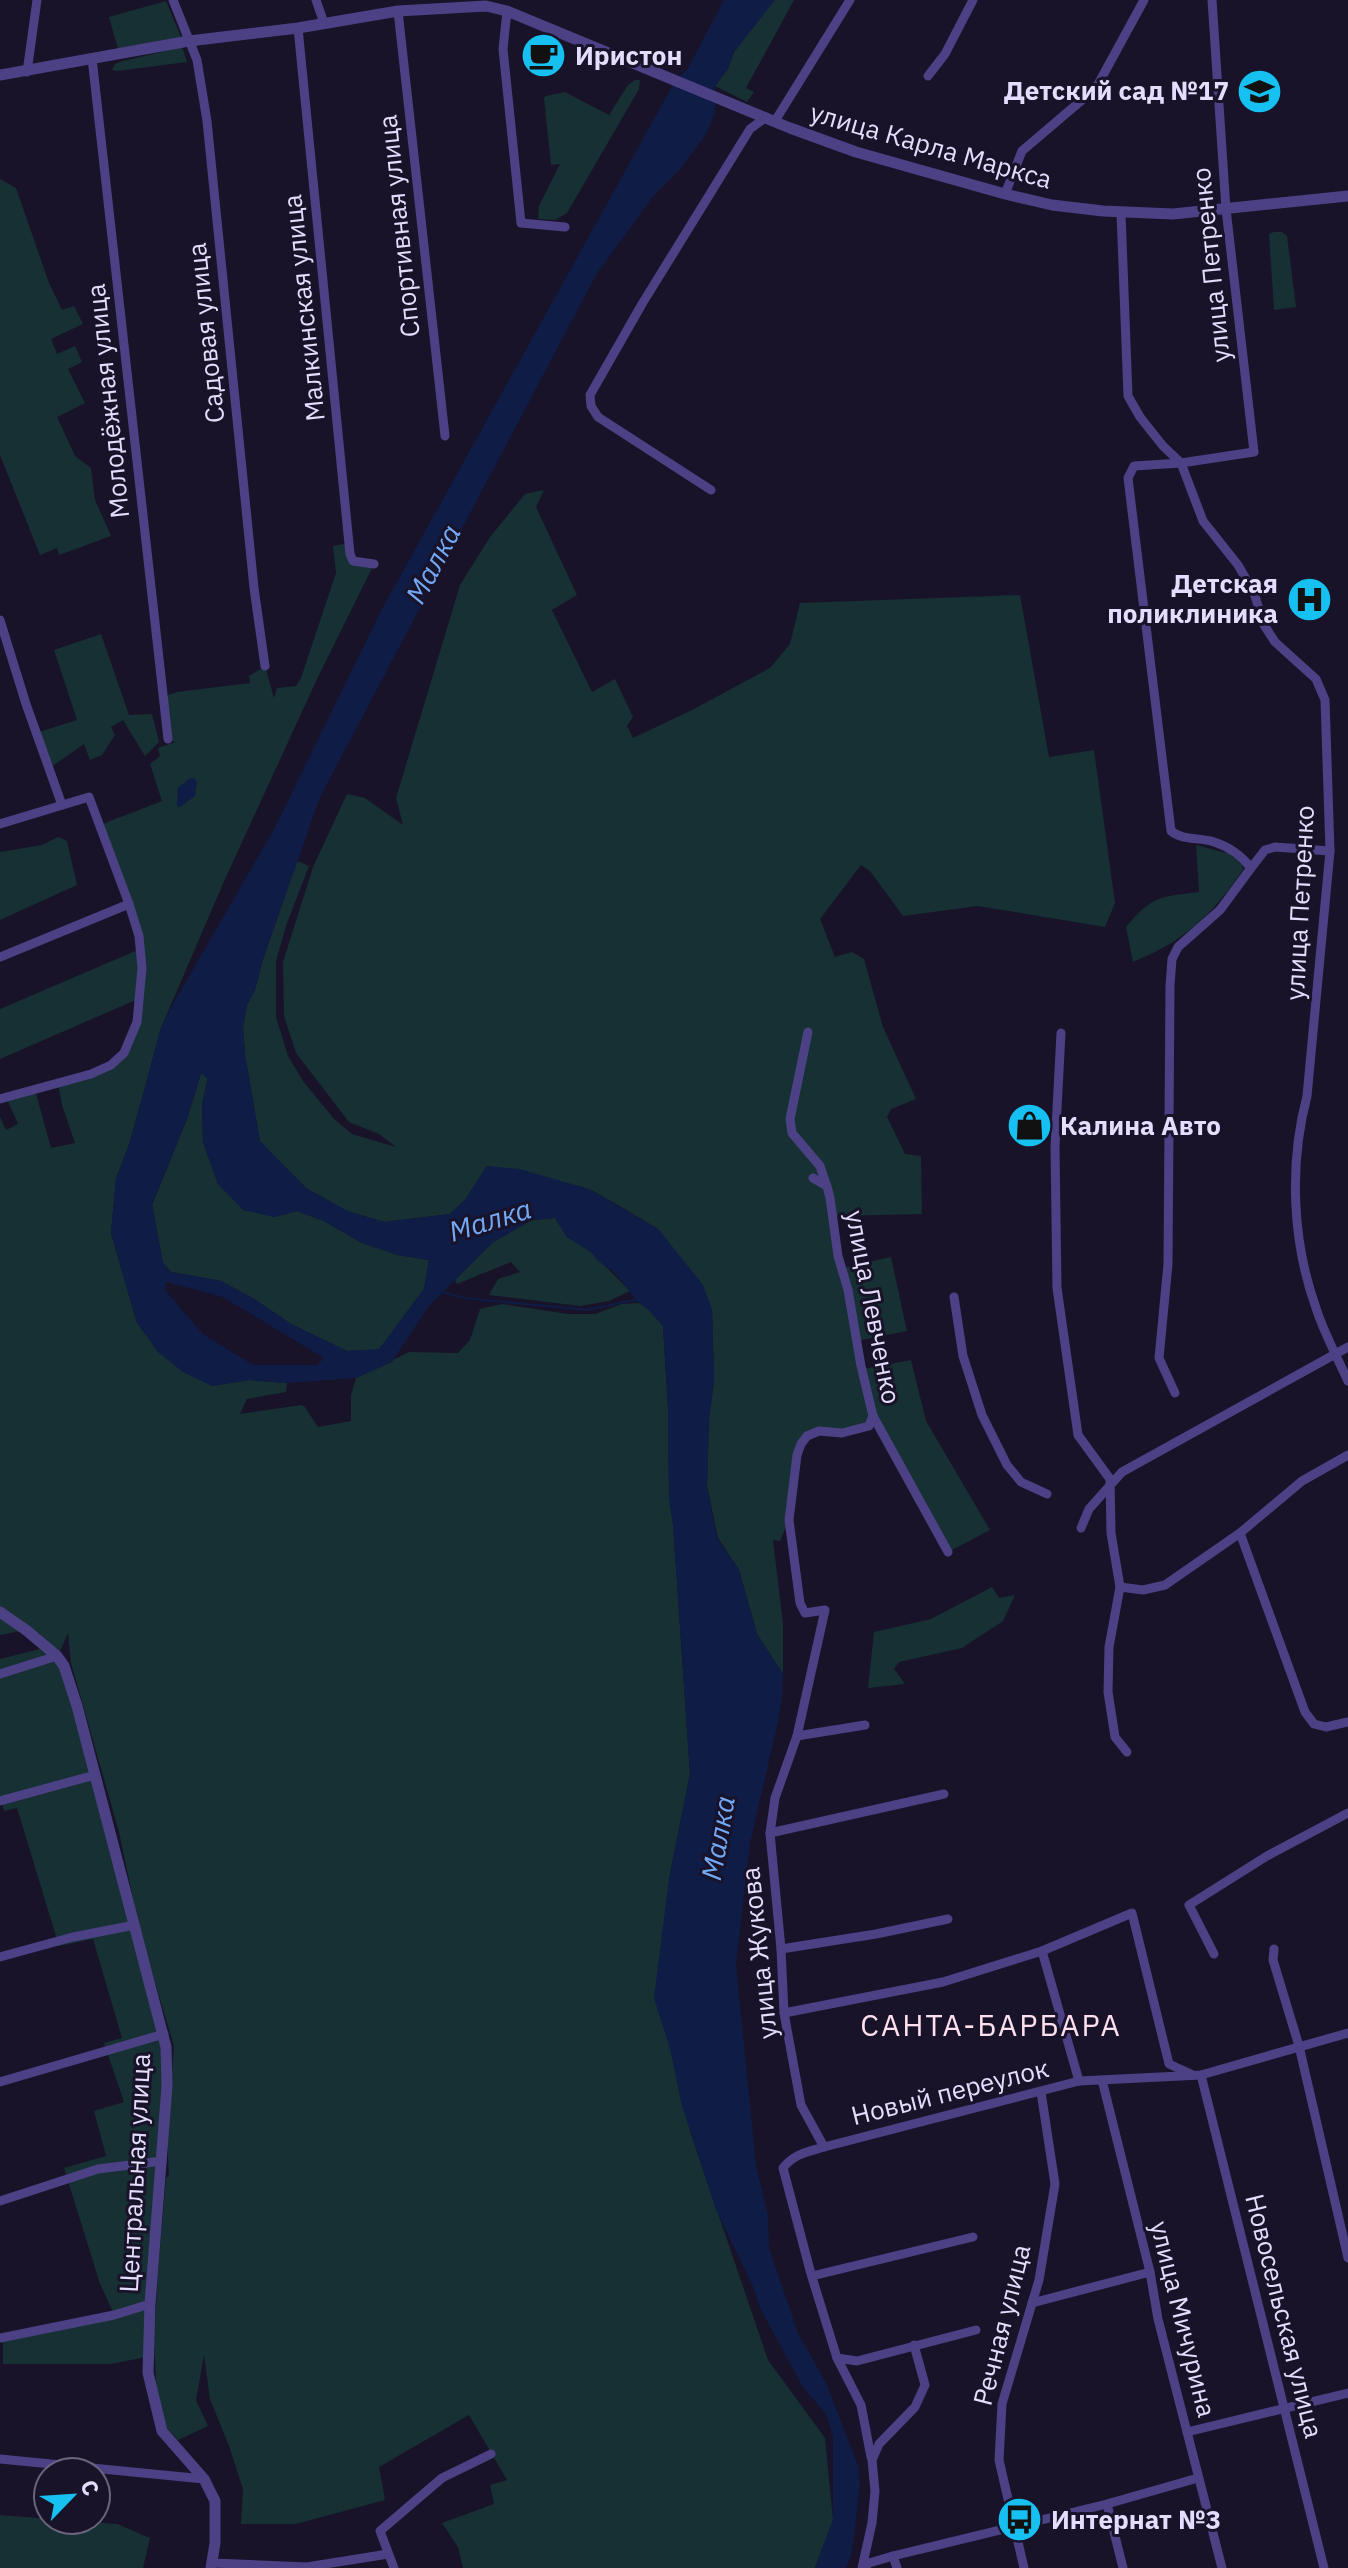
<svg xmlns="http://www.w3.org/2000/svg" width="1348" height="2568" viewBox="0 0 1348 2568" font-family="'IBM Plex Sans',sans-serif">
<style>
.green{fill:#163033}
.water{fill:#0f1c46;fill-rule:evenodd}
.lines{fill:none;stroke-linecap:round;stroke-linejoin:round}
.stream{stroke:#0f1c46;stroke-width:2}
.river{stroke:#0f1c46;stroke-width:14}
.minor{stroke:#4c4185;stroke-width:9}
.tertiary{stroke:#4c4185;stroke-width:11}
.labels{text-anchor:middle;stroke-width:6;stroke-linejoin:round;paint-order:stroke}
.poi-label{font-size:26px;font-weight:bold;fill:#e4ddfd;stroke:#191329;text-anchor:start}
.street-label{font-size:26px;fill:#e4ddfd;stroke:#191329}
.water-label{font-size:28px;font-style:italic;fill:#72a9f6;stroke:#191329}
.quarter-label{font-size:30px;letter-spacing:2px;fill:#fddfee;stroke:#191329}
</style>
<rect width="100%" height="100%" fill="#191329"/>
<g class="green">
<polygon points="774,0 794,0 746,88 754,92 747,102 715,86 728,69 734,52"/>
<polygon points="166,1 181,37 118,49 109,17"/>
<polygon points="182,47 187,62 118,71 112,70 115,64 123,61"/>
<polygon points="635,80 640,80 639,89 567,213 555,220 538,219 539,206 560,164 551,165 544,98 546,96 565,92 609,115 628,85"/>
<polygon points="0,179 16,188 49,283 62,310 74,306 83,324 51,339 57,354 75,346 82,362 68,369 85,403 57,417 75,456 91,468 95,500 111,536 59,555 57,548 40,555 0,455"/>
<polygon points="1274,232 1282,232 1287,236 1296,307 1274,310 1269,234"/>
<polygon points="544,490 536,507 577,595 552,610 592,692 615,679 633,717 627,726 633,738 692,710 770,668 790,644 800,603 1020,595 1049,757 1094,750 1115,903 1105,927 978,906 903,916 870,871 861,865 820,919 835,957 852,952 864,959 883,1027 916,1099 891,1109 887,1117 905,1154 921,1156 922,1214 834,1216 842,1268 891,1257 907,1331 857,1341 863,1369 911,1360 926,1421 990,1530 948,1552 873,1417 869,1426 819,1431 801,1444 789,1520 780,1541 773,1540 783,1624 783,1674 757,1634 739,1570 718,1538 707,1486 709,1419 714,1380 712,1310 702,1285 658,1229 623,1208 589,1189 487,1166 465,1200 450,1214 384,1222 347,1211 306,1188 260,1142 245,1055 243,1027 247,1005 255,990 262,962 297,861 309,866 287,923 276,961 276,1017 288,1056 303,1081 334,1119 352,1134 396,1147 379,1134 349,1122 296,1053 284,1016 283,962 313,867 347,794 365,798 403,825 396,798 460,585 490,537 525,494"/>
<path d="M349,543L353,561L374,564L318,677L225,879L161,1028L130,1142L116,1179L111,1233L137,1323L212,1386L249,1380L287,1383L286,1392L247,1399L240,1414L301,1405L305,1407L318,1427L351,1421V1395L356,1378L409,1352L458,1353L470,1340L480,1309L502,1304L568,1314H595L622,1304L639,1303L649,1310L663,1326L668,1408L669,1497L673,1524L690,1774L669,1879L671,2052L690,2131L768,2360L825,2438L833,2520L815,2568H463L458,2547L442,2523L494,2504L490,2485L507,2480L469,2415L379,2467L385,2500L296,2524H241L243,2489L229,2446L210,2399L204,2355L196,2400L208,2426L178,2440L166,2427L157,2397L154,2343L158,2271L166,2178L169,2175L167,2137L174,2046L140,1932L119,1832L71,1663L68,1633L58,1656L166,2047L146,2357L111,2364H3V2338L114,2314L100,2284L64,2168L106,2156L94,2111L124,2102L104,2043L122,2038L93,1939L59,1946L17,1808L4,1811L0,1797V1659L48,1647L26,1630L0,1635V1117L6,1130L18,1124L6,1097L35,1090L51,1148L75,1143L62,1105L58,1083C112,1068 134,1058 138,999L0,1059V1009L140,949L100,825L162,801L150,764L160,756L158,748L175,742L168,739L163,697L177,692L250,683L249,676L265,666L274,698L277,688L296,686L301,678L336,573L333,546Z"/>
<polygon points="101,634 129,715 152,714 159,742 145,756 123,720 111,727 115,735 102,755 90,760 84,744 51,767 36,733 77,720 54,650"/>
<polygon points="58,837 67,841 77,885 0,920 0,852 42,845"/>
<path d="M1196,845L1230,854L1242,864L1243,870C1210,917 1186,940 1133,962L1126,927C1153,895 1160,897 1199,892Z"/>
<polygon points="201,1073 208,1078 202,1104 203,1142 218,1184 274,1217 297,1211 324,1221 362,1243 398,1255 429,1260 424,1289 379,1350 347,1351 291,1324 254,1299 221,1281 171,1272 163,1263 152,1205 187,1119"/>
<polygon points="555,1218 567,1237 591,1252 630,1291 609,1301 580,1306 489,1295 498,1279 520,1272 511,1262 457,1284 455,1280 493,1242 532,1220"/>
<polygon points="992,1587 999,1598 1015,1595 1003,1621 962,1648 899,1662 894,1669 905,1684 868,1688 874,1632 931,1619"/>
<polygon points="0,2515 117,2524 150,2538 143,2568 0,2568"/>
</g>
<g class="water">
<path d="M732,0H775L734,52L728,69L715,86V113L706,134L681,168L654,195L596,275L320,797L262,962L255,990L247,1005L243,1027L245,1055L260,1141L306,1188L347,1211L384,1222L450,1214L465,1200L487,1166L519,1169L589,1189L658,1229L703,1285L712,1310L714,1380L709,1419L707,1486L717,1538L739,1570L757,1634L783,1674L782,1699L778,1722L750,1843L736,1965L756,2166L768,2216L769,2248L798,2333L827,2385L858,2466L860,2481L856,2520L851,2556L846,2568H815L833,2520V2436L826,2414L803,2387L760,2308L752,2284L716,2210L681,2102L671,2052L654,1998L669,1879L690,1774L673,1524L669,1497L668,1408L663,1326L649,1310L639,1303L614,1272L598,1261L591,1252L567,1237L555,1218L532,1220L493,1242L428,1307L392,1362L356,1378L287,1383L249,1380L212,1386L183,1372L158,1352L137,1323L111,1233L116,1179L130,1142L161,1028L169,1011L274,829L382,609L675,81L685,71L697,65ZM201,1073L208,1079L202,1104L203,1142L218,1184L243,1210L274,1217L297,1211L324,1221L362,1243L398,1255L429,1260L424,1289L379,1349L347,1351L291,1324L254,1299L221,1281L170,1272L163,1263L152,1204L187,1119ZM166,1282L223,1297L324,1358L317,1365H253L203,1334L165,1290Z"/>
<polygon points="190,778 194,778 197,782 195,796 180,807 177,806 178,788"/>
</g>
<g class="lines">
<polyline class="stream" points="442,1292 465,1298 587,1310 639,1299"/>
<polyline class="river" points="689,81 732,0"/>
<g class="minor">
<polyline points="173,0 197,60 207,121 254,588 265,666"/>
<polyline points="316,0 324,23"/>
<polyline points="398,11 445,436"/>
<polyline points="507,11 503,49 521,223 565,227"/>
<polyline points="298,28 350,554 353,561 374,564"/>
<polyline points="92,58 168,739"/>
<polyline points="27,72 37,0"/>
<polyline points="928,76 945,54 973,0"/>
<polyline points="775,121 850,0"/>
<polyline points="1005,194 1022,151 1096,88 1144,0"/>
<path d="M1121,213L1128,396L1140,417L1163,446L1181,463L1203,521L1238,565L1254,593L1264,625L1275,642L1316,679L1325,700L1330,851L1307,1096C1289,1164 1292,1241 1316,1308C1324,1333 1337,1357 1348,1381"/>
<polyline points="711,490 598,417 591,406 590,395 642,304 750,129 766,117"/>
<polyline points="0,620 26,704 62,805"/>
<polyline points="0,824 89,797 129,904 139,936 142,968 137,1022 124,1053 111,1065 91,1074 0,1099"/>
<polyline points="1251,868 1265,850 1275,847 1330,851"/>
<polyline points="0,957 129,904"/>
<polyline points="808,1032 790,1119 792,1133 820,1166 826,1184"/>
<polyline points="1061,1033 1055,1147 1057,1288 1078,1435 1110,1479 1111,1533 1120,1587 1109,1647 1108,1692 1115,1737 1127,1752"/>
<polyline points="813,1178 827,1186 830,1198 838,1256 848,1290 861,1366 873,1416 869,1426 842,1433 819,1431 807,1436 801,1444 797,1455 789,1520 800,1603 805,1613 825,1610 797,1736 775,1798 770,1833 781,1949 784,2013 801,2105 824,2147"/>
<polyline points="954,1297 963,1356 982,1415 1007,1465 1021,1482 1047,1494"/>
<path d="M1175,1393L1159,1358L1168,1264L1170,985L1172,959L1178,947L1220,910L1251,868C1241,855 1230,847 1214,842C1200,837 1183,841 1171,831L1128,478L1134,466L1181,463L1254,452L1226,209L1212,0"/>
<polyline points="873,1416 948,1552"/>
<polyline points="1081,1528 1089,1509 1122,1472 1348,1347"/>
<polyline points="1240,1533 1305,1712 1314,1724 1326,1727 1348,1722"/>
<polyline points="1120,1587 1143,1590 1165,1585 1240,1533 1302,1481 1348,1455"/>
<polyline points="0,1674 57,1656"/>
<polyline points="797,1736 865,1725"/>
<polyline points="0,1801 95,1775"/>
<polyline points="770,1833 944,1794"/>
<polyline points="781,1949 876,1934 948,1919"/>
<polyline points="1274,1949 1273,1960 1299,2046 1348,2258"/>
<polyline points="1042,1951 1079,2081"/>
<polyline points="1214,1954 1189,1905 1267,1856 1348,1813"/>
<polyline points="0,1957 73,1937 135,1925"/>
<polyline points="784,2013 943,1982 1042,1951 1132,1913 1169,2064 1191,2074"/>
<polyline points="1201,2075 1324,2568"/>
<polyline points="1102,2080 1150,2272 1158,2319 1222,2568"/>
<polyline points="0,2082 164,2034"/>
<polyline points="0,2201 98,2169 162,2161"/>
<polyline points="812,2276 973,2237"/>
<polyline points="1032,2303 1150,2272"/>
<path d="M976,2330L857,2361L837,2358L811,2274L783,2168C794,2154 807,2152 824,2147L1079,2081L1201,2075L1348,2033"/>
<polyline points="0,2338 114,2315 150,2304"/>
<polyline points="837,2358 861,2405 871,2457"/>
<polyline points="1187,2432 1348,2393"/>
<polyline points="0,2459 204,2479"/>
<polyline points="1107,2504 1123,2568"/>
<polyline points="893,2556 897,2568"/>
<polyline points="213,2563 307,2567 388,2554"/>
<polyline points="394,2568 380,2531 442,2478 491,2454"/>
<polyline points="862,2568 872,2523 875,2491 872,2460 879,2444 915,2407 925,2385 914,2345"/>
<polyline points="864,2568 869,2563 893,2556 1107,2504 1198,2478"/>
<polyline points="1024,2568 999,2460 1002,2404 1039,2280 1055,2184 1041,2092"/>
</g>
<g class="tertiary">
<polyline points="0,75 189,41 298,28 398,11 486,6 507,11 790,128 856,152 1005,194 1052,205 1103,211 1173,214 1348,196"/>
<polyline points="0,1612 26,1630 57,1656 64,1666 77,1706 166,2047 167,2086 150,2304 148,2373 162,2431 204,2479 215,2501 215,2543 211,2568"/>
</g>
</g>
<defs>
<symbol id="cafe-disc" viewBox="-11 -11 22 22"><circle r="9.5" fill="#16c0f0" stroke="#191329"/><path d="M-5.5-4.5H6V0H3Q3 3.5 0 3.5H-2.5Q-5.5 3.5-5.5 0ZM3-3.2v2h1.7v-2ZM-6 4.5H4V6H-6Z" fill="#111"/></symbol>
<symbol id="school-disc" viewBox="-11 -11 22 22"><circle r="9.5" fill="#16c0f0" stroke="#191329"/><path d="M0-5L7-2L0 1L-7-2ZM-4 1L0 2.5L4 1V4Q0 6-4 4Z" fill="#111"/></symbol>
<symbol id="hospital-disc" viewBox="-11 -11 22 22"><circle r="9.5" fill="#16c0f0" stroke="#191329"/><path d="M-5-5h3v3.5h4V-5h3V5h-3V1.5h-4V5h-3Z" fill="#111"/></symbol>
<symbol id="shop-disc" viewBox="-11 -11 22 22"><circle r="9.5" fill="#16c0f0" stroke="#191329"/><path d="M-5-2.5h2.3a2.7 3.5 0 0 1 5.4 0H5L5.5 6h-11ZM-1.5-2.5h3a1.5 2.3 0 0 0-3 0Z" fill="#111"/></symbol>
<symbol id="bus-disc" viewBox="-11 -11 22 22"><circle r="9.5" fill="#16c0f0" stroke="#191329"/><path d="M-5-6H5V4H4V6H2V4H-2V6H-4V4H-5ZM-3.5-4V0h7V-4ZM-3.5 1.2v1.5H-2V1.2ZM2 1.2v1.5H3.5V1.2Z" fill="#111"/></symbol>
</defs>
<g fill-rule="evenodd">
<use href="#cafe-disc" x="518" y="30" width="51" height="51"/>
<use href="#school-disc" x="1234" y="66" width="51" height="51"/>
<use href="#hospital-disc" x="1284" y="574" width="51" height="51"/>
<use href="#shop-disc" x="1004" y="1100" width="51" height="51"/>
<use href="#bus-disc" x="994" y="2494" width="51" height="51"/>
</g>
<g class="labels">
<g class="poi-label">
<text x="575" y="65">Иристон</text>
<text x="1229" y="100" text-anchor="end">Детский сад №17</text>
<text x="1278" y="593" text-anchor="end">Детская<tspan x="1278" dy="30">поликлиника</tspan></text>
<text x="1060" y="1135">Калина Авто</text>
<text x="1051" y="2529">Интернат №3</text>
</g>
<g class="street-label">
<text transform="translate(931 146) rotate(16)" y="9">улица Карла Маркса</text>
<text transform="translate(399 226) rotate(-96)" y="9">Спортивная улица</text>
<text transform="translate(1211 265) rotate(-96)" y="9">улица Петренко</text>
<text transform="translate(304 308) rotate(-96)" y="9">Малкинская улица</text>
<text transform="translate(206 333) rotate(-96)" y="9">Садовая улица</text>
<text transform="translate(108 401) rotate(-96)" y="9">Молодёжная улица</text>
<text transform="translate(1300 903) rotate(-87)" y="9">улица Петренко</text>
<text transform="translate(873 1307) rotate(79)" y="9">улица Левченко</text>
<text transform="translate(759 1953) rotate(-96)" y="9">улица Жукова</text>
<text transform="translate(950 2092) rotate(-14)" y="9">Новый переулок</text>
<text transform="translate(135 2173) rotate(-87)" y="9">Центральная улица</text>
<text transform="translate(1284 2316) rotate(76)" y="9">Новосельская улица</text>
<text transform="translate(1183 2319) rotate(76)" y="9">улица Мичурина</text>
<text transform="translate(1002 2325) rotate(-76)" y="9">Речная улица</text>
</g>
<g class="water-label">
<text transform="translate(433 564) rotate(-62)" y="10">Малка</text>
<text transform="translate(490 1220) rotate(-17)" y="10">Малка</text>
<text transform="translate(718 1838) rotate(-80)" y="10">Малка</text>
</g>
<g class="quarter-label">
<text x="991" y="2036">САНТА-БАРБАРА</text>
</g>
</g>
<g transform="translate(72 2496) rotate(65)"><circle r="38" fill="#191329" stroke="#6a647e" stroke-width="2"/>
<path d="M0-6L14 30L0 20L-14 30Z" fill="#16c0f0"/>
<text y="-12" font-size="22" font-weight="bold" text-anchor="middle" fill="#e4ddfd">С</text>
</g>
</svg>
